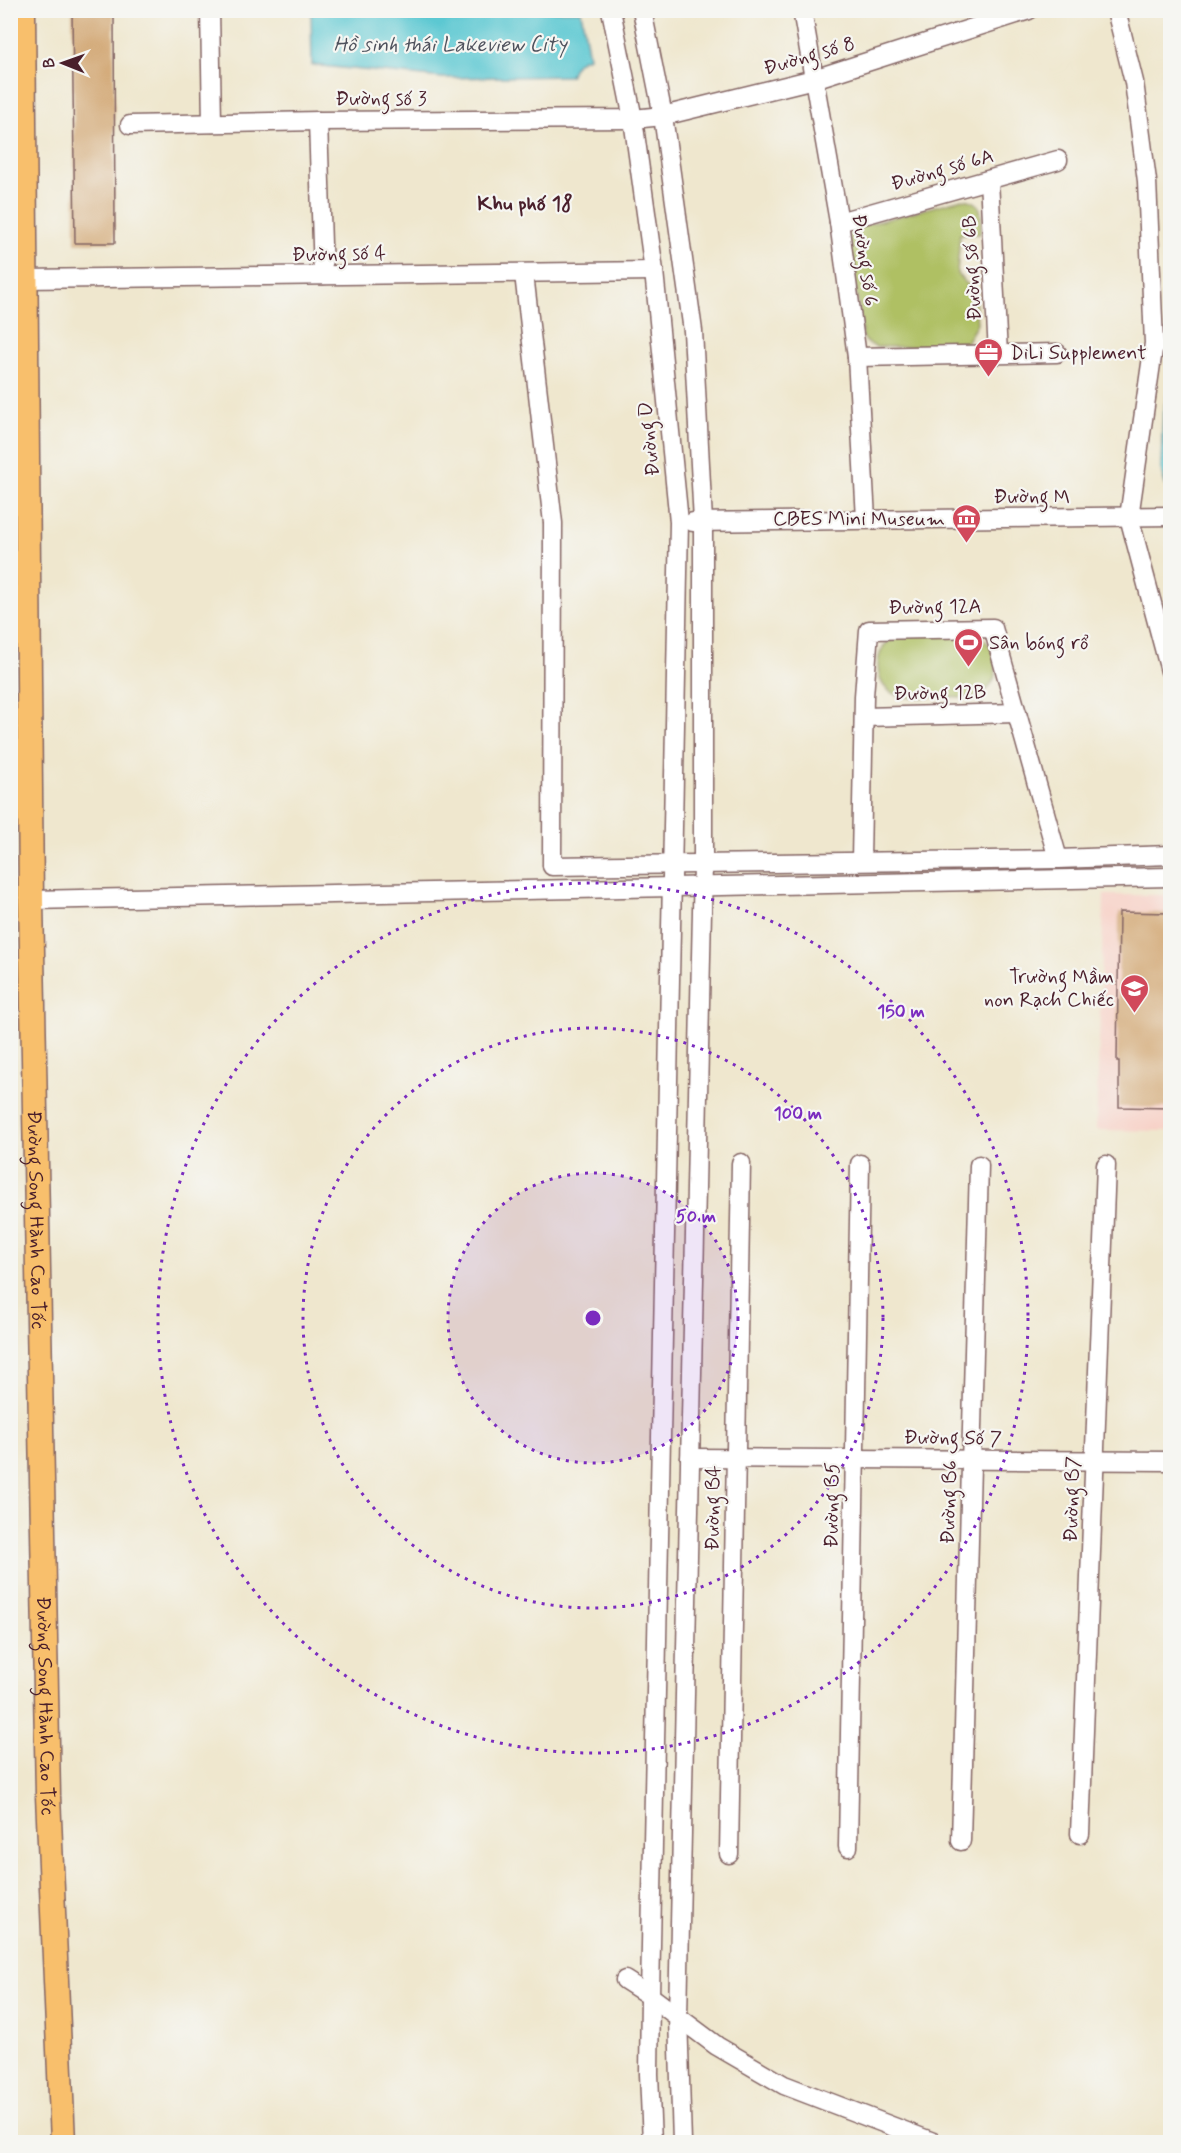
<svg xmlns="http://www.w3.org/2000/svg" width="1181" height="2153" viewBox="0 0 1181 2153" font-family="Mynerve,sans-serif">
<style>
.built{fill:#f7d1c7}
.green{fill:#afc063;stroke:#7c7047;stroke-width:1.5}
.water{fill:#5bc8d2;stroke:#52747e;stroke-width:1.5}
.building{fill:#d4ac7c}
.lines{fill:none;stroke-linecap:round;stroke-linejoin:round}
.minor-casing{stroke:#846564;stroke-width:21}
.major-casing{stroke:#846564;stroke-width:27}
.minor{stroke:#fff;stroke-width:18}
.major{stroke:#f8bf6c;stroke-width:24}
.ring{fill:none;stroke:#7b2cbf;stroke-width:3;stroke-dasharray:3 6}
.labels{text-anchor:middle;stroke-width:4.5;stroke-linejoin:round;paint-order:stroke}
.street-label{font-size:20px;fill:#4a1f2b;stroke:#f6f6f2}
.poi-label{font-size:20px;fill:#4a1f2b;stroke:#f6f6f2;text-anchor:start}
.water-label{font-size:21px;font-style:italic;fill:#4f525d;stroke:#f6f6f2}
.neighbourhood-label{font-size:21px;font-weight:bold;fill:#4a1f2b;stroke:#f6f6f2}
.centre{fill:#7b2cbf;stroke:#f6f6f2;stroke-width:3}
.ring-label{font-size:18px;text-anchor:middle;font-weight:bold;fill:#7b2cbf;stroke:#f6f6f2;stroke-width:4.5;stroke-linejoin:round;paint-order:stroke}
</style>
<rect width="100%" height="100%" fill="#f6f6f2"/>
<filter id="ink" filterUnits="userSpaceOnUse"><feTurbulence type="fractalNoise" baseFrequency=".0167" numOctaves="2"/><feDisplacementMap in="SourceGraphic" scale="12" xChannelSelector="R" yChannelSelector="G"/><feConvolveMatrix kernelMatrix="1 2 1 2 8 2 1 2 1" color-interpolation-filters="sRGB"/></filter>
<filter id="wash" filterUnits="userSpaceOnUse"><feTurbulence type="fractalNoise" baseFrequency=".008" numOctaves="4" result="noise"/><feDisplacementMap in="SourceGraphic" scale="24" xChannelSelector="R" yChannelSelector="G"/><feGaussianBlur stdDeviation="1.35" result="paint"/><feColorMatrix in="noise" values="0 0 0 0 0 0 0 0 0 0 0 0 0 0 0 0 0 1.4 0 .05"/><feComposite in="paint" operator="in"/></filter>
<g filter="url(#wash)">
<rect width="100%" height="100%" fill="#efe7ce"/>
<polygon class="built" points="1104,895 1170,895 1170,1131 1096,1130"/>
<g class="green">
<path d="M962,199C986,200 981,216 980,234H960L957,274L972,289L975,298L977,324L964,346L876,347L867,343L863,337L848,234L854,228Z"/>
<path d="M977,633C1000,649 1005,684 976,696C967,700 953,697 944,697C915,697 878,705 878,664C879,647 888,640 902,634Z"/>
</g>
<g class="water">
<path d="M311,11H581L589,57C578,60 574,65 570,76L443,78L312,65Z"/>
<polygon points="1170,384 1170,501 1161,469 1163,413"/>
</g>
<g id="blocks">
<g class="building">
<polygon points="72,10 114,10 115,243 75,243"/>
<polygon points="1119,912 1170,913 1168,1062 1170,1062 1170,1108 1119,1107 1119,1061 1117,1061"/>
</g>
</g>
</g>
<g filter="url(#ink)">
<use href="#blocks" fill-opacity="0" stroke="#846564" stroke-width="1.5"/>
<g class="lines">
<defs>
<g id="minor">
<polyline points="210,10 212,123"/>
<polyline points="611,10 633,119 654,271 679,522 650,1996 649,2074 652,2142"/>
<polyline points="642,10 663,116 693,331 703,522 703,865 678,2017 682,2142"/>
<polyline points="802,10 839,222 857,357 866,519"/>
<polyline points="1116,10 1134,82 1147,181 1154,343 1129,517 1170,671"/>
<polyline points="318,121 323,275"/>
<polyline points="130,125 318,121 633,119 663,116 814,79 1029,10"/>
<polyline points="989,180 998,354"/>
<polyline points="839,222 1058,160"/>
<polyline points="524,274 553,523 552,866 1058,859 1170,855"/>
<polyline points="25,279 654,271"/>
<polyline points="857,357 1057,353"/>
<polyline points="693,522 1170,516"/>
<polyline points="864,717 1017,713"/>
<polyline points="861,861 864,696 869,630 993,628 1058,859"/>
<polyline points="31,900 1170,877"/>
<polyline points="690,1458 1170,1461"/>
<polyline points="1080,1834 1106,1165"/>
<polyline points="961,1841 979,1165"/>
<polyline points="848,1847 860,1164"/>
<polyline points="729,1854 741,1163"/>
<polyline points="625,1980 650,1996 717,2046 784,2085 933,2142"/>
</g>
<g id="major">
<path id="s1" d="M23,10L31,900L48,1796L63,2142"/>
</g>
</defs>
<use href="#minor" class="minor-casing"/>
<use href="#major" class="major-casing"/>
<use href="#minor" class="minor"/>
<use href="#major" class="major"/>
</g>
</g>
<circle cx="593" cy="1318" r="145" fill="#7b2cbf" fill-opacity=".12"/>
<g class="ring">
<circle cx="593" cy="1318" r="145"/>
<circle cx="593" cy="1318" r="290"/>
<circle cx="593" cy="1318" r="435"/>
</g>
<defs>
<symbol id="office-pin" viewBox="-11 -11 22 30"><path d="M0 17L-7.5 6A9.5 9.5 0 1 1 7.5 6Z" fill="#d1495b" stroke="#f6f6f2"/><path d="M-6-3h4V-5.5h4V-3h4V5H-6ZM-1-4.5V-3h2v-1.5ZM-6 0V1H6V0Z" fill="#fff"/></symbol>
<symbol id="museum-pin" viewBox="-11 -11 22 30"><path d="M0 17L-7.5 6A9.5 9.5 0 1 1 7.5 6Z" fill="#d1495b" stroke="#f6f6f2"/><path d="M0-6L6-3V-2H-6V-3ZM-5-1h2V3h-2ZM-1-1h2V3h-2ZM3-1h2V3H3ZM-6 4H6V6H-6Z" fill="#fff"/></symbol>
<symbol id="stadium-pin" viewBox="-11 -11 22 30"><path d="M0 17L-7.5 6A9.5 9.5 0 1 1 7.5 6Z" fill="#d1495b" stroke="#f6f6f2"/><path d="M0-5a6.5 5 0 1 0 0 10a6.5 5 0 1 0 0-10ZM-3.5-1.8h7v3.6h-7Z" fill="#fff"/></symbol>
<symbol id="school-pin" viewBox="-11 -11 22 30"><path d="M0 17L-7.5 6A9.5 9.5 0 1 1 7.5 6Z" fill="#d1495b" stroke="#f6f6f2"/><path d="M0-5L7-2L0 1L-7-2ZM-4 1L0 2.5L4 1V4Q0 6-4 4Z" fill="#fff"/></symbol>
</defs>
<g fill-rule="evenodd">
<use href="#office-pin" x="972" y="336" width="33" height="45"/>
<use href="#museum-pin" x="950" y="502" width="33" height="45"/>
<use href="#stadium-pin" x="952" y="626" width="33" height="45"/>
<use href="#school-pin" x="1118" y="972" width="33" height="45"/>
</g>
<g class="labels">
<g class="street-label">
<text transform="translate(809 55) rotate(-16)" y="7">Đường số 8</text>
<text x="381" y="105">Đường số 3</text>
<text transform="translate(942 169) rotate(-16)" y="7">Đường số 6A</text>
<text transform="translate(339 253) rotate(-1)" y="7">Đường số 4</text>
<text transform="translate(866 260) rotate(82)" y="7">Đường số 6</text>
<text transform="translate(971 268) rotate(-93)" y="7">Đường số 6B</text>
<text transform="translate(648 439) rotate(-96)" y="7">Đường D</text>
<text x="1032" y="503">Đường M</text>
<text transform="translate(935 606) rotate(-1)" y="7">Đường 12A</text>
<text transform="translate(940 692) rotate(-1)" y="7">Đường 12B</text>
<text dy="7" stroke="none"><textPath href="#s1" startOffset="1210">Đường Song Hành Cao Tốc</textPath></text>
<text transform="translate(953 1437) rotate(1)" y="7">Đường Số 7</text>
<text transform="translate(1071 1499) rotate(-88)" y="7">Đường B7</text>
<text transform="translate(948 1502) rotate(-88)" y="7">Đường B6</text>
<text transform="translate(831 1505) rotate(-89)" y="7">Đường B5</text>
<text transform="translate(712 1508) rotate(-89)" y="7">Đường B4</text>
<text dy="7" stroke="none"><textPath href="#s1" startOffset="1696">Đường Song Hành Cao Tốc</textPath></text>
</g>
<g class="poi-label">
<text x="1010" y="359">DiLi Supplement</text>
<text x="945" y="525" text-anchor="end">CBES Mini Museum</text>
<text x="989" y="649">Sân bóng rổ</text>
<text x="1114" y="983" text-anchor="end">Trường Mầm<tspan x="1114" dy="23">non Rạch Chiếc</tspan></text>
</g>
<g class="water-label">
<text x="450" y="51">Hồ sinh thái Lakeview City</text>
</g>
<g class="neighbourhood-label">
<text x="525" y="210">Khu phố 18</text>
</g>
</g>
<circle cx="593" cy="1318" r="9" class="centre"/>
<g class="ring-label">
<text x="901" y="1017">150 m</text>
<text x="798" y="1119">100 m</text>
<text x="696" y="1222">50 m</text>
</g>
<rect width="1181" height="2153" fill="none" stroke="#f6f6f2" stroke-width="36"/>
<g transform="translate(63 63) rotate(271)" stroke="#f6f6f2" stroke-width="4.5" paint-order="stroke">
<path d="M0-4.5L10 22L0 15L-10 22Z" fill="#4a1f2b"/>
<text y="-9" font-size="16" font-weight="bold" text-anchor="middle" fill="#4a1f2b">B</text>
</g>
</svg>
